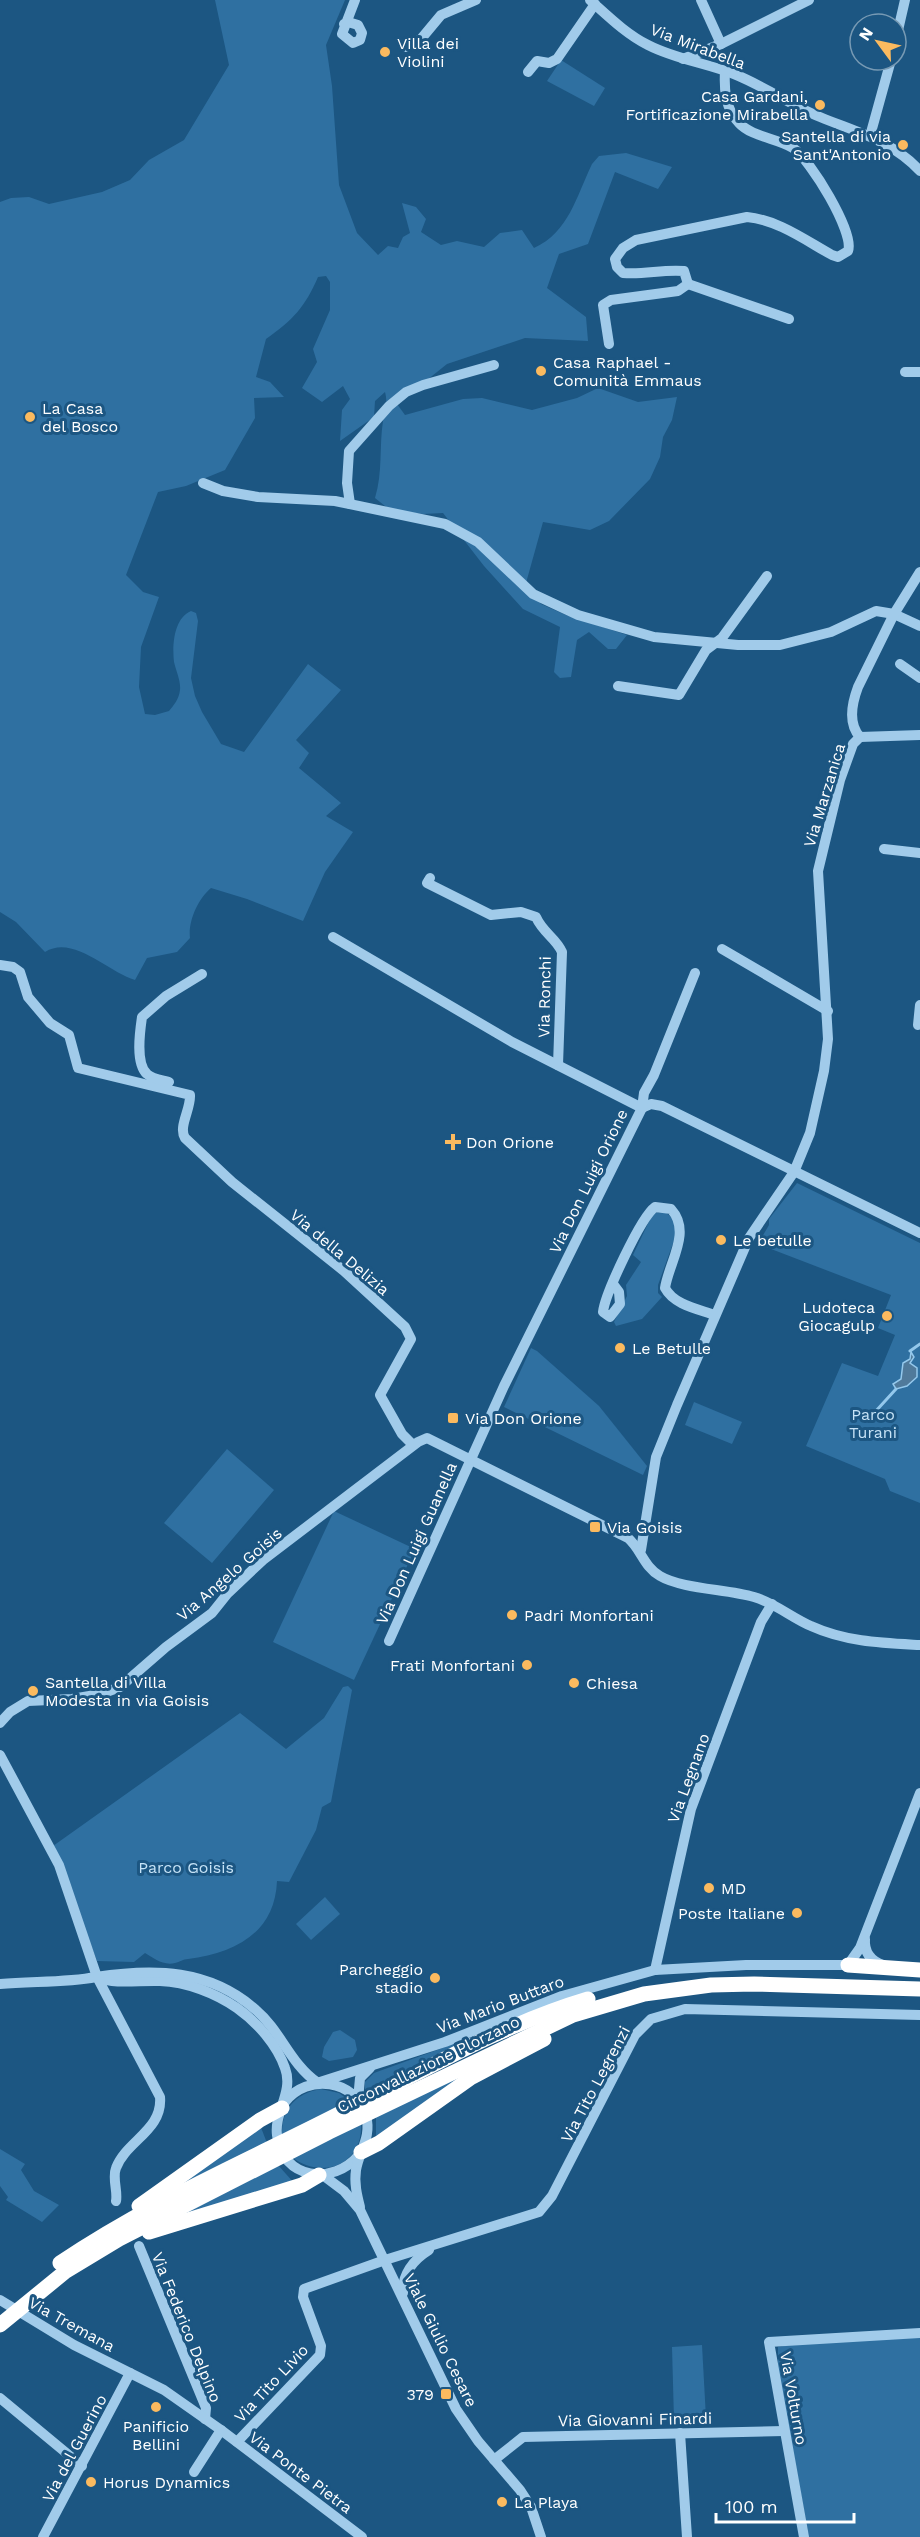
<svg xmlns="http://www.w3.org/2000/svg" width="920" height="2537" viewBox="0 0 920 2537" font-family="'Work Sans',sans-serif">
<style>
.green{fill:#2f70a1}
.water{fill:#507a9b;stroke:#94c8ec;stroke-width:1.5}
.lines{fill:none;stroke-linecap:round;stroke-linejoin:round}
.stream{stroke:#94c8ec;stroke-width:3}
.minor{stroke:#a1cbea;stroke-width:10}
.highway{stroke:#fff;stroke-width:15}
.poi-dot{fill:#fbba5f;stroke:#1c5682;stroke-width:2}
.labels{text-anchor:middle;stroke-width:6;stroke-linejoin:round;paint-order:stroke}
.poi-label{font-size:16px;fill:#fff;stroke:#1c5682;text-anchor:start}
.street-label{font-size:16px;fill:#fff;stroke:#1c5682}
.park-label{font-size:16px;fill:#c6e3f7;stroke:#1c5682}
</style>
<rect width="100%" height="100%" fill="#1c5682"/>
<g class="green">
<path d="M215,0H345L326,45L332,86L339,185L357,233L378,255L388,246L398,248L403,237L410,233L402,203L416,207L426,219L421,232L441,245L457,241L484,247L500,233L522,230L534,248C569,232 576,197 592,164L599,156L626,153L672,167L658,189L615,172L588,244L559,254L547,288L586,317L588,341L525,338L447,364L397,404L405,415L463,399L482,398L532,410L577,398L598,388L638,402L677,397L672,420L663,437L660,457L650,479L609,521L590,530L543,522L526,583L541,604L566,615L627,635L616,649H608L589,632L577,640L571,677L560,678L554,672L560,627L523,609L484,566L443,513L423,514L390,510L375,498C383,472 379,447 383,421C385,410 388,403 385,392L375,401L374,417L340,441L342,410L350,399L343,386L322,402L302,388L317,362L313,349L330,310V282L326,276L318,277C305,307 293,320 266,339L256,377L270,382L284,397L254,398L255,418L225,470L186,486L158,492L126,575L143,592L159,597L141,647L139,687L145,714L155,715L169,711C174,705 179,699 180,690C181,681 176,671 174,662C172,645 174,618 191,611L196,613L198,621L191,678L195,696L202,712L221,744L244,752L308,664L341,690L296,740L309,753L299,768L341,803L326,816L353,832L325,872L303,921L247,899L211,888C198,899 188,921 190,938L177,952L147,958L135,980C108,972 73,934 45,952L16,922L0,912V202L11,198L29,197L49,204L102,192L130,180L149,160L184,140L229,65Z"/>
<polygon points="561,60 605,88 594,106 547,81"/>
<polygon points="797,1183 920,1243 920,1503 890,1491 885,1479 806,1446 842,1363 878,1376 895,1335 878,1328 891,1295 758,1244 769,1225 769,1219"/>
<polygon points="665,1212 675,1220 676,1235 658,1285 658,1293 662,1297 642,1319 616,1326 614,1322 627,1296 626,1285 641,1262 633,1255 653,1213"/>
<polygon points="531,1348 537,1351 599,1406 647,1466 643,1475 504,1407"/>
<polygon points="694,1402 742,1422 732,1444 685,1425"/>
<polygon points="227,1449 274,1490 212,1563 164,1523"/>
<polygon points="334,1511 415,1549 354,1680 273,1642"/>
<path d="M348,1686L352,1690L331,1802L322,1807L316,1830L289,1882L277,1881C275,1933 235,1953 188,1959C183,1959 180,1962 175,1963C163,1966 154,1958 145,1953L134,1962L97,1961L53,1846L240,1713L286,1749L324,1718L343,1687Z"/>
<polygon points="325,1897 340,1914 311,1940 296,1924"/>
<polygon points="340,2030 355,2040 357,2050 353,2057 329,2061 322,2057 324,2047 333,2032"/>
<polygon points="478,2035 365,2094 365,2082 374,2073"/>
<polygon points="486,2060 376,2139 376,2115"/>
<path d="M321,2089L339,2093L350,2101L282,2135C281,2109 296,2093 321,2089Z"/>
<path d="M361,2123C364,2164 322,2181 292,2157Z"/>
<polygon points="260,2125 267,2143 159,2198"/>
<polygon points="0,2149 25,2164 21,2170 34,2191 59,2205 42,2222 6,2200 8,2197 0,2186"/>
<polygon points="278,2165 294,2183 166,2223"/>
<polygon points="920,2337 920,2537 809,2537 778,2370 778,2347 811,2342"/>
<polygon points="702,2345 706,2418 674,2420 672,2347"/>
</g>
<polygon class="water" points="911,1352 914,1357 910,1363 917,1368 917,1377 907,1386 896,1389 893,1384 901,1379 903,1363 910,1359"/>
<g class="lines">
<g class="stream">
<polyline points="910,1351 920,1344"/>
<polyline points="875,1412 896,1389"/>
</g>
<g class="minor">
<path d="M590,0C608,16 626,34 648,45C675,59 706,63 734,74C764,86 791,105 820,117C856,132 893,141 920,171"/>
<polyline points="701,0 721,44"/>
<polyline points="344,24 348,22 358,25 362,33 360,40 353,43 342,34 355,0"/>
<polyline points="896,39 905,0"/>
<polyline points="406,47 421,39 441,15 476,0"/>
<polyline points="683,59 721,44 809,0"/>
<polyline points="528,72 537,61 549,63 557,59 595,4"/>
<polyline points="870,136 891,60"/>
<polyline points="688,284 789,319"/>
<path d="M609,344L603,305L611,300L678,291L688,284L684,271C663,269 644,275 623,273L617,267L615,259L623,248L636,240L747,217C778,220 805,240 832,255L838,257L848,251C855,233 810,159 793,148C777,138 752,137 739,123C725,109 724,89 725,71"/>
<polyline points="905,372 920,372"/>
<polyline points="203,483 223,491 258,497 335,501 445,524 478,542 533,594 578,615 654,637 738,645 780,645 831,632 876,611 894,614 920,626"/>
<polyline points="350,504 347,483 349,451 389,406 406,392 423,385 494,365"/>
<polyline points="900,664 920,678"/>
<polyline points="618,686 679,695 706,650 722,638 767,576"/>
<path d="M860,737C848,724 852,703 858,687L894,614L920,572"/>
<polyline points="860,737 920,735"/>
<polyline points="884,849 920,853"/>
<path d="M430,878L427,883L491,915L521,912L536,917C543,933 556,938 562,952L558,1065"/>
<polyline points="333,937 512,1042 642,1108"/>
<polyline points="722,949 828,1011"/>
<path d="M0,965L13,967L20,972L28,997L50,1023L69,1035L78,1068L190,1095C191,1109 178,1127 185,1138L232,1182L344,1271L405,1327L411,1339L380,1395L402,1434L413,1445"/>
<polyline points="918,1025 920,1005"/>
<path d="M169,1082C162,1080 152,1079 147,1074C135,1063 140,1031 142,1017L166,996L202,974"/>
<polyline points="642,1108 651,1104 662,1106 920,1233"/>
<path d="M613,1284L619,1292L620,1304L610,1317L603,1312C605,1294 641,1217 655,1207L671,1209C692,1232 669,1262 665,1288C674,1305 698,1309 715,1315"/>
<polyline points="641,1550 656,1457 677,1405 749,1238 794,1172 810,1133 824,1071 828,1039 818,871 840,780 853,744 860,737"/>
<polyline points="389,1641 504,1386 642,1108 644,1093 654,1075 695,973"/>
<path d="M0,1723L10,1712L28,1701L72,1699L101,1694L120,1687L166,1647L212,1613L228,1593L263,1560L418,1442L427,1438L628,1538C641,1549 644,1567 660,1576C682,1589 728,1589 754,1597C775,1603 792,1618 811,1626C846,1642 883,1643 920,1645"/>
<path d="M0,1755L59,1865L97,1977L160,2097C163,2130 126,2141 116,2168C112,2178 118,2191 116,2201"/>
<path d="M865,1939C864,1953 871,1961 883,1965"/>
<polyline points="655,1970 691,1809 761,1622 772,1604"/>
<path d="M97,1977C117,1985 138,1980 160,1981C187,1982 215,1993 237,2008C257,2022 277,2045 285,2068C294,2092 274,2112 277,2135C282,2180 333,2186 359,2155"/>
<path d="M0,1984C32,1981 65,1983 96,1977C154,1968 210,1969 256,2010C281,2031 290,2064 318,2083"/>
<polyline points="320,2082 445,2042 562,1996 655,1970 746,1965 848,1965 860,1948 920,1793"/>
<polyline points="358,2100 360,2078 370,2068"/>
<path d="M285,2102C307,2073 356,2079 366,2116C372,2137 359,2151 356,2170C354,2183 357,2195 360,2207"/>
<polyline points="324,2176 344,2191 360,2210 456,2409 478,2441 520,2490 531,2507 541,2537"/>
<polyline points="139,2246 202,2398 206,2408 205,2419"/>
<path d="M403,2293C402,2275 413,2260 429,2250"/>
<polyline points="0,2300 74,2345 164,2390 221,2430 362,2537"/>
<polyline points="0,2398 82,2466"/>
<polyline points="680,2433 687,2537"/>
<polyline points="237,2442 320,2355 321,2346 303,2297 304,2289 385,2260 539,2212 552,2196 635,2035 651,2019 685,2009 920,2015"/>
<polyline points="494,2460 523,2437 784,2431"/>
<polyline points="194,2472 221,2430"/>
<polyline points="43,2537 130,2373"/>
<polyline points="804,2537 769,2342 920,2333"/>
</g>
<g class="highway">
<polyline points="848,1965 920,1970"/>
<polyline points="361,2152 379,2143 472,2077 544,2039"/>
<polyline points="139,2206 260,2120 282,2108"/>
<polyline points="149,2232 302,2185 319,2175"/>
<path d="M60,2263C144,2206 238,2165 329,2119C413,2077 497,2026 588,1999"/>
<polyline points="0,2325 66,2271 119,2239 329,2132 573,2015 644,1994 711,1985 754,1984 920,1989"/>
</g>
</g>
<g class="poi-dot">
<circle cx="385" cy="52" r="6"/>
<circle cx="820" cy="105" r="6"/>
<circle cx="903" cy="145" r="6"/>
<circle cx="541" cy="371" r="6"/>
<circle cx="30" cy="417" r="6"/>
<path d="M450 1133h6v6h6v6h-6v6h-6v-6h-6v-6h6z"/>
<circle cx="721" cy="1240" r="6"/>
<circle cx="887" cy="1316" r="6"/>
<circle cx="620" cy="1348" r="6"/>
<rect x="447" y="1412" width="12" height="12" rx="3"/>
<rect x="589" y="1521" width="12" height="12" rx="3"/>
<circle cx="512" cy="1615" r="6"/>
<circle cx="527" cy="1665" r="6"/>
<circle cx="574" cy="1683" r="6"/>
<circle cx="33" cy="1691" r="6"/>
<circle cx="709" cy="1888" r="6"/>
<circle cx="797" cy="1913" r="6"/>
<circle cx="435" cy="1978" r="6"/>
<rect x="440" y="2388" width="12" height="12" rx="3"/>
<circle cx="156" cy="2407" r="6"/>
<circle cx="91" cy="2482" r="6"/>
<circle cx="502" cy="2502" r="6"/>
</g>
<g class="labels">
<g class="poi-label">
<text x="397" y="49">Villa dei<tspan x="397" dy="18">Violini</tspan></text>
<text x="808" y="102" text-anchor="end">Casa Gardani,<tspan x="808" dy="18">Fortificazione Mirabella</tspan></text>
<text x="891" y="142" text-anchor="end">Santella di via<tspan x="891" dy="18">Sant'Antonio</tspan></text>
<text x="553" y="368">Casa Raphael -<tspan x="553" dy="18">Comunità Emmaus</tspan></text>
<text x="42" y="414">La Casa<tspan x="42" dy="18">del Bosco</tspan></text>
<text x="466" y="1148">Don Orione</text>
<text x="733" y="1246">Le betulle</text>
<text x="875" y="1313" text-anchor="end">Ludoteca<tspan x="875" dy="18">Giocagulp</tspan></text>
<text x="632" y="1354">Le Betulle</text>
<text x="465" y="1424">Via Don Orione</text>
<text x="607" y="1533">Via Goisis</text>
<text x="524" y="1621">Padri Monfortani</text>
<text x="515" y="1671" text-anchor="end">Frati Monfortani</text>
<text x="45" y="1688">Santella di Villa<tspan x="45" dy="18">Modesta in via Goisis</tspan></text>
<text x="586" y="1689">Chiesa</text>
<text x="721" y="1894">MD</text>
<text x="785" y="1919" text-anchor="end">Poste Italiane</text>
<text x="423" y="1975" text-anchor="end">Parcheggio<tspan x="423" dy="18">stadio</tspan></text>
<text x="434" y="2400" text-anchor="end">379</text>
<text x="156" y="2432" text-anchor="middle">Panificio<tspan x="156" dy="18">Bellini</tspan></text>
<text x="103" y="2488">Horus Dynamics</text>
<text x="514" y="2508">La Playa</text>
</g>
<g class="street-label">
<text transform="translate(698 46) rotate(21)" y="6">Via Mirabella</text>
<text transform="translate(824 795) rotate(-73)" y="6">Via Marzanica</text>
<text transform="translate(544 997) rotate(-89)" y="6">Via Ronchi</text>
<text transform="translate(588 1181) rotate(-64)" y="6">Via Don Luigi Orione</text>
<text transform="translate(340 1252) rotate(40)" y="6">Via della Delizia</text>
<text transform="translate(416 1543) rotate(-66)" y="6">Via Don Luigi Guanella</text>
<text transform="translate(229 1574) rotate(-41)" y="6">Via Angelo Goisis</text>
<text transform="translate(688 1778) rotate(-70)" y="6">Via Legnano</text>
<text transform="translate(500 2004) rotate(-21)" y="6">Via Mario Buttaro</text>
<text transform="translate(428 2064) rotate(-26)" y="6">Circonvallazione Plorzano</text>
<text transform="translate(595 2084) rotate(-62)" y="6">Via Tito Legrenzi</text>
<text transform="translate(72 2324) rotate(29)" y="6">Via Tremana</text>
<text transform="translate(187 2327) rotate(68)" y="6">Via Federico Delpino</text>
<text transform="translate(441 2340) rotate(64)" y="6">Viale Giulio Cesare</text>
<text transform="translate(271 2383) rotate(-47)" y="6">Via Tito Livio</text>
<text transform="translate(794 2398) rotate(80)" y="6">Via Volturno</text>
<text transform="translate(635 2419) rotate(-1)" y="6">Via Giovanni Finardi</text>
<text transform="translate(74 2448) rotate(-62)" y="6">Via del Guerino</text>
<text transform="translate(301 2472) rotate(37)" y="6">Via Ponte Pietra</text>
</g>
<g class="park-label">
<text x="873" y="1420">Parco<tspan x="873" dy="18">Turani</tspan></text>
<text x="186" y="1873">Parco Goisis</text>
</g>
</g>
<g transform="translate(878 42) rotate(303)"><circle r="28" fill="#1c5682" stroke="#779ab4" stroke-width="1.5"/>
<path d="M0-4.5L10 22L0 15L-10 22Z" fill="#fbba5f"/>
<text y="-9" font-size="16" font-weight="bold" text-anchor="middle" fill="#ffffff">N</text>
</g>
<path d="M716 2513v9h138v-9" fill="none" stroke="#ffffff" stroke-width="3"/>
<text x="725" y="2513" font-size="18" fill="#ffffff" stroke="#1c5682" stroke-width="4.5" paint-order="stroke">100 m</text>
</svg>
